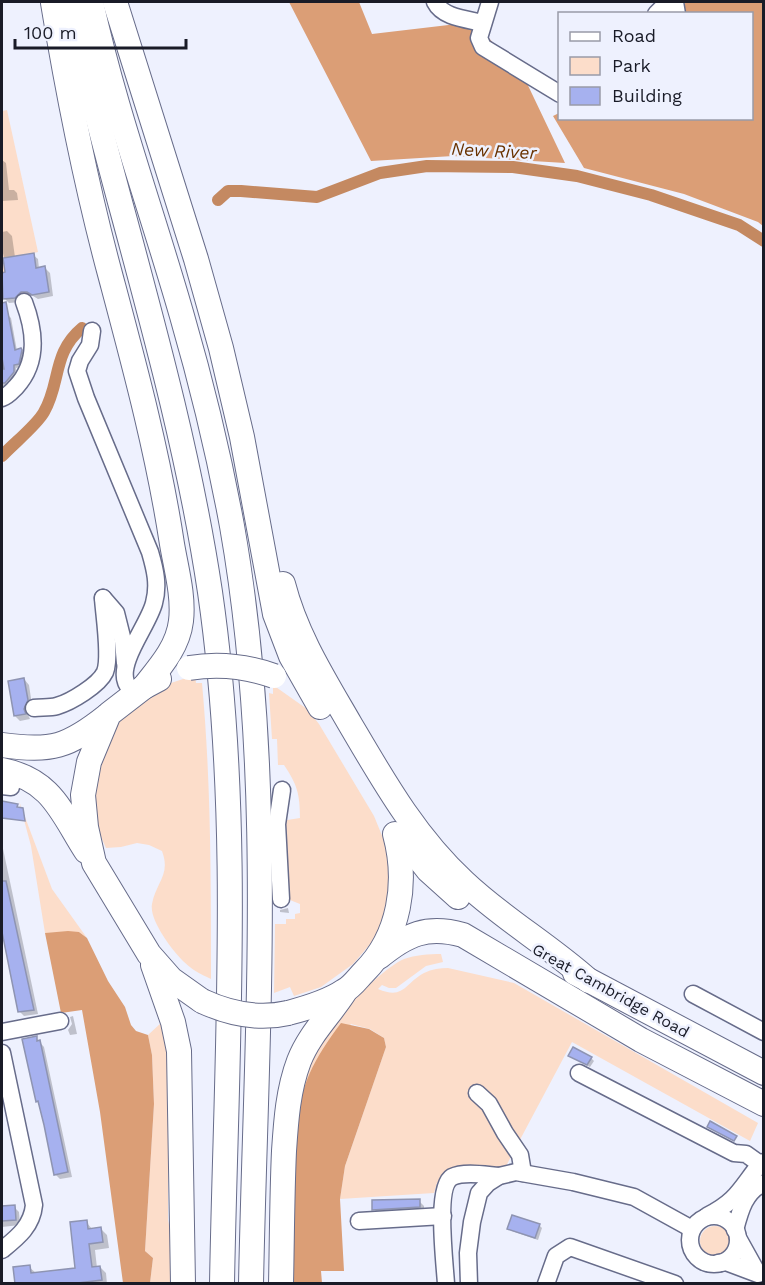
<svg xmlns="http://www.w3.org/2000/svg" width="765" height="1285" viewBox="0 0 765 1285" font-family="'Work Sans',sans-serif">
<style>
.green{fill:#fcddca}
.forest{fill:#db9e76}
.shadow{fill:#0003}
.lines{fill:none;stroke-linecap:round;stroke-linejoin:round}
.canal{stroke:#c48961;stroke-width:12}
.building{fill:#a6b1ef;stroke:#8e94b2;stroke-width:1.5}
.minor-casing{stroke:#676c8a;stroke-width:19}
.highway-casing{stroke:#676c8a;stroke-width:26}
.minor{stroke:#fff;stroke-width:16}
.highway{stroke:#fff;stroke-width:24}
.highway-bridge-casing{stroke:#676c8a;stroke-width:26;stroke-linecap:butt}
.highway-bridge{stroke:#fff;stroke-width:24}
.labels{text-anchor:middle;stroke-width:5;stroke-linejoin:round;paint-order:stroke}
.street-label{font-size:16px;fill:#191b27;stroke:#eef1fe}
.water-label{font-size:18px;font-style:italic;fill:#693200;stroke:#eef1fe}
</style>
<rect width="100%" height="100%" fill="#eef1fe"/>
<g class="green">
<polygon points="7,110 38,252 34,253 36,268 45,266 49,292 3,299 2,291 2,111"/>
<path d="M195,675L196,683H202C211,781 211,880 211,979C200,974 191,969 183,961C172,950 149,920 152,904C156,882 171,875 162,851L149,845L137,843L121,847L106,848L94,821L93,782L114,728L125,714L153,692L171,683Z"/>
<path d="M273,685L307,709L319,724L374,816L383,838L388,857L392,895L378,935L353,964L321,987L294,996L290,987L274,993L275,924H286V919H295V914L300,913V904L290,900L287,894L281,821L300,818C300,794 297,784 284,765H278L277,739H272L269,693L273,694Z"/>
<polygon points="19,801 52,889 87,938 79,932 45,933 31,846"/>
<path d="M441,954L443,962L426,966L396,988H389L382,985L378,989C404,1000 404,984 424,973C432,969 440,968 448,968L514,983L758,1123L750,1141L572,1042L506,1166L447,1175L437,1183L434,1193L340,1199L345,1166L386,1047L384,1038L370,1029L351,1024L298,1106C302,1092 304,1075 309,1061C319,1033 377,971 404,959C415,955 429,954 441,954Z"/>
<polygon points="161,1023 168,1059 168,1220 174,1250 175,1283 150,1283 153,1258 145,1251 154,1104 152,1055 148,1035"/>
<circle cx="715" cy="1241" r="15"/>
</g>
<g class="forest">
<polygon points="289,2 359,2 372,34 474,22 523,75 565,163 453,156 371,161"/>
<polygon points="686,2 763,2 763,226 758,222 684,194 584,168 553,116 559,113 560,118 752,118 752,14 678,13"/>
<polygon points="68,931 79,932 87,938 108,981 125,1007 131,1025 136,1031 148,1035 152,1055 154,1104 145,1251 153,1258 150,1283 123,1283 100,1112 82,1010 61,1013 45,933"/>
<path d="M341,1023L369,1029L384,1038L386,1047L345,1166L340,1199L344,1271H321L322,1283L291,1284L295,1131C302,1082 312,1062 341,1023Z"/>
</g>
<g class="shadow">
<polygon points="2,160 6,163 9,190 14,190 17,193 18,200 2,201"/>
<polygon points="7,231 12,236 15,257 33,255 38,259 39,269 45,268 50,273 53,296 38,299 33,296 26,296 20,302 9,303 5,299 2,274 7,274 2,248 2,232"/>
<polygon points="8,315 11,318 17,351 21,350 24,353 21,367 16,368 17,375 9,386 2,386 2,371 6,370 2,345 2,316"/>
<polygon points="24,679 29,685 32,705 28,715 30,719 20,721 15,716"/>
<polygon points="2,844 38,1014 24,1016 20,1012 2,926"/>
<polygon points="288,908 289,913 280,912 280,910"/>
<polygon points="73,1016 77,1034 70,1035 68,1030 72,1024 70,1017"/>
<polygon points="36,1038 44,1047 72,1177 60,1179 55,1174 40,1104 37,1101"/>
<polygon points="569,1056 591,1058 594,1061 590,1067"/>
<polygon points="419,1201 424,1206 424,1212 379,1214 374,1209"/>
<polygon points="14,1207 19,1212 20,1225 2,1227 2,1208"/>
<polygon points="86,1222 93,1230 101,1229 107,1235 109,1248 95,1250 97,1268 100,1267 106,1273 107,1284 17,1284 29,1267 36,1273 77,1269"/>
<polygon points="539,1225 542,1228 538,1240 512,1231 509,1228"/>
</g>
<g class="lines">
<g class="canal">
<polyline points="218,200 228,191 241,191 317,197 380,173 427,166 513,167 577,176 651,195 739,225 764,241"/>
<path d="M2,456C13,444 37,425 44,412C61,383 52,353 82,328"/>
</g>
</g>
<g class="building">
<polygon points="34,253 36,268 45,266 49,292 32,295 27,292 21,292 15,298 3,299 2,273 5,272 3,258"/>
<polygon points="6,302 15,350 21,348 22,350 19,364 14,365 14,372 5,383 2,383 2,369 4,369 2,358 2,303"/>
<polygon points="24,678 28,700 24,709 26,714 14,716 8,681"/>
<polygon points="2,801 18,804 17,807 23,808 25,821 2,818"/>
<polygon points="2,881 6,881 34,1010 18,1012 2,932"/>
<polygon points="37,1036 37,1041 40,1040 68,1172 54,1175 44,1125 38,1101 36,1102 22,1039"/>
<polygon points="573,1047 592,1057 587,1065 568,1056"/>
<polygon points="710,1121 737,1136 734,1141 707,1127"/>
<polygon points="420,1199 420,1207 372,1210 372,1200"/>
<polygon points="15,1205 16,1220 2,1221 2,1206"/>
<polygon points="512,1215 540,1224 535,1238 507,1229"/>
<polygon points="87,1220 88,1229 101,1227 103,1242 89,1244 92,1267 100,1266 102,1280 69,1284 15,1284 13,1267 30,1265 31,1273 75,1268 70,1222"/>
</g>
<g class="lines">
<defs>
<g id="minor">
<path d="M435,2C443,18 467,19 483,23"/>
<polyline points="490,2 479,38 483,47 560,94"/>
<polyline points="675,2 677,14"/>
<polyline points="656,14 668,2"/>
<path d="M92,331L90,345L80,361L77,371L86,398L150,552C155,569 159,585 154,603C149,624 118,661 126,682C127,686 132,690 134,694"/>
<path d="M2,398C8,396 11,392 16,387C39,362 35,331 24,302"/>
<polyline points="103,598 116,613 123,641 125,663"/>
<path d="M34,708C41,707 50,708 57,706C71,702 99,685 105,672C111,657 104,615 103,598"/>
<polyline points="2,786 11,787"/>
<polyline points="281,899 277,824 282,790"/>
<polyline points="693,994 764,1032"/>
<polyline points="2,1032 60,1021"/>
<path d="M2,1053L34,1205C32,1226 18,1237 2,1250"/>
<polyline points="579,1073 734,1153 746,1154 760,1164"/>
<polyline points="477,1093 489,1104 505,1133 520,1155 523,1173"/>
<path d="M707,1216C737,1201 740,1189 760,1164L764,1162"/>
<circle cx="714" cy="1240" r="24"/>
<polyline points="359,1221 443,1216"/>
<path d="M735,1230C740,1211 745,1191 764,1183"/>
<polyline points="718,1263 726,1262 758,1274 738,1238"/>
<path d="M446,1284C445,1265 435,1187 452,1177C464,1171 486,1175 499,1176"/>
<polyline points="469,1284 468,1253 472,1222 479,1193 488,1183 499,1176 516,1172 573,1182 634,1197 692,1229"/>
<polyline points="546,1284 556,1256 570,1247 675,1284"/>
</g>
<g id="highway">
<path d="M69,2C114,199 180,391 210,592C243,820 226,1054 222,1284"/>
<path d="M91,2C114,108 152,211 182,316C202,385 219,455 232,526C276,776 256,1031 251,1284"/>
<polyline points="115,2 196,259 221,348 242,437 275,614 291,656 320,707"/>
<path d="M53,3C68,94 86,185 110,274C134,364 158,452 172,544C176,568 184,596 181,621C178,647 160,667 144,687"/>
<path d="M283,584C296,635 324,679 350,724C383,780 415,837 464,882C503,919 549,945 589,981"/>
<polyline points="159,679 144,687 109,714 89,762 83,795 86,827 94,863 149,954 171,979 202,1001"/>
<path d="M2,745C52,752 68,747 107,716"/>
<path d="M2,770C52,780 61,812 86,851"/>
<polyline points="402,837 428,870 458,897"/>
<path d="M379,957C407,934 427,925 463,935L641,1040L764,1104"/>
<polyline points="153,965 173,1022 179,1051 183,1284"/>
<polyline points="575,973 764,1073"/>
<path d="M288,1013C307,1008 328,1002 344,991C352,987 358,978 364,972C400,936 408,882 395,834"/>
<path d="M281,1284C282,1239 282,1195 284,1151C286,1121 288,1090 299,1061C309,1035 329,1016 344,993"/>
</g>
</defs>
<use href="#minor" class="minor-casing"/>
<use href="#highway" class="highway-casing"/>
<use href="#minor" class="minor"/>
<use href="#highway" class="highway"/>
<defs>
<g id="highway-bridge">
<path d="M189,668C218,663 246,666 274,676"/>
<path d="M202,1001C230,1014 258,1020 288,1013"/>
</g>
</defs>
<use href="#highway-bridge" class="highway-bridge-casing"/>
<use href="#highway-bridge" class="highway-bridge"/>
</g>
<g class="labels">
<g class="street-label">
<text transform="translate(611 990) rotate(29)" y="6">Great Cambridge Road</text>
</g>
<g class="water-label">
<text transform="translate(494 151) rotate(3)" y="6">New River</text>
</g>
</g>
<rect width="765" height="1285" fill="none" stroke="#191b27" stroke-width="6"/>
<rect x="558" y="12" width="195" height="108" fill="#eef1fe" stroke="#999ba8" stroke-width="1.5"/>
<rect x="570" y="32" width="30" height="9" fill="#ffffff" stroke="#999ba8" stroke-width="1.5"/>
<text x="612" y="42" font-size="18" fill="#191b27">Road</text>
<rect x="570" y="57" width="30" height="18" fill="#fcddca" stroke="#999ba8" stroke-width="1.5"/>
<text x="612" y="72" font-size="18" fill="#191b27">Park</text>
<rect x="570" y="87" width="30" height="18" fill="#a6b1ef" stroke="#999ba8" stroke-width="1.5"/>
<text x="612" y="102" font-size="18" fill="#191b27">Building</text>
<path d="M15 39v9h171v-9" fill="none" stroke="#191b27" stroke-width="3"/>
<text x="24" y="39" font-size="18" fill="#191b27" stroke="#eef1fe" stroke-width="4.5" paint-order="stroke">100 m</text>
</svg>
